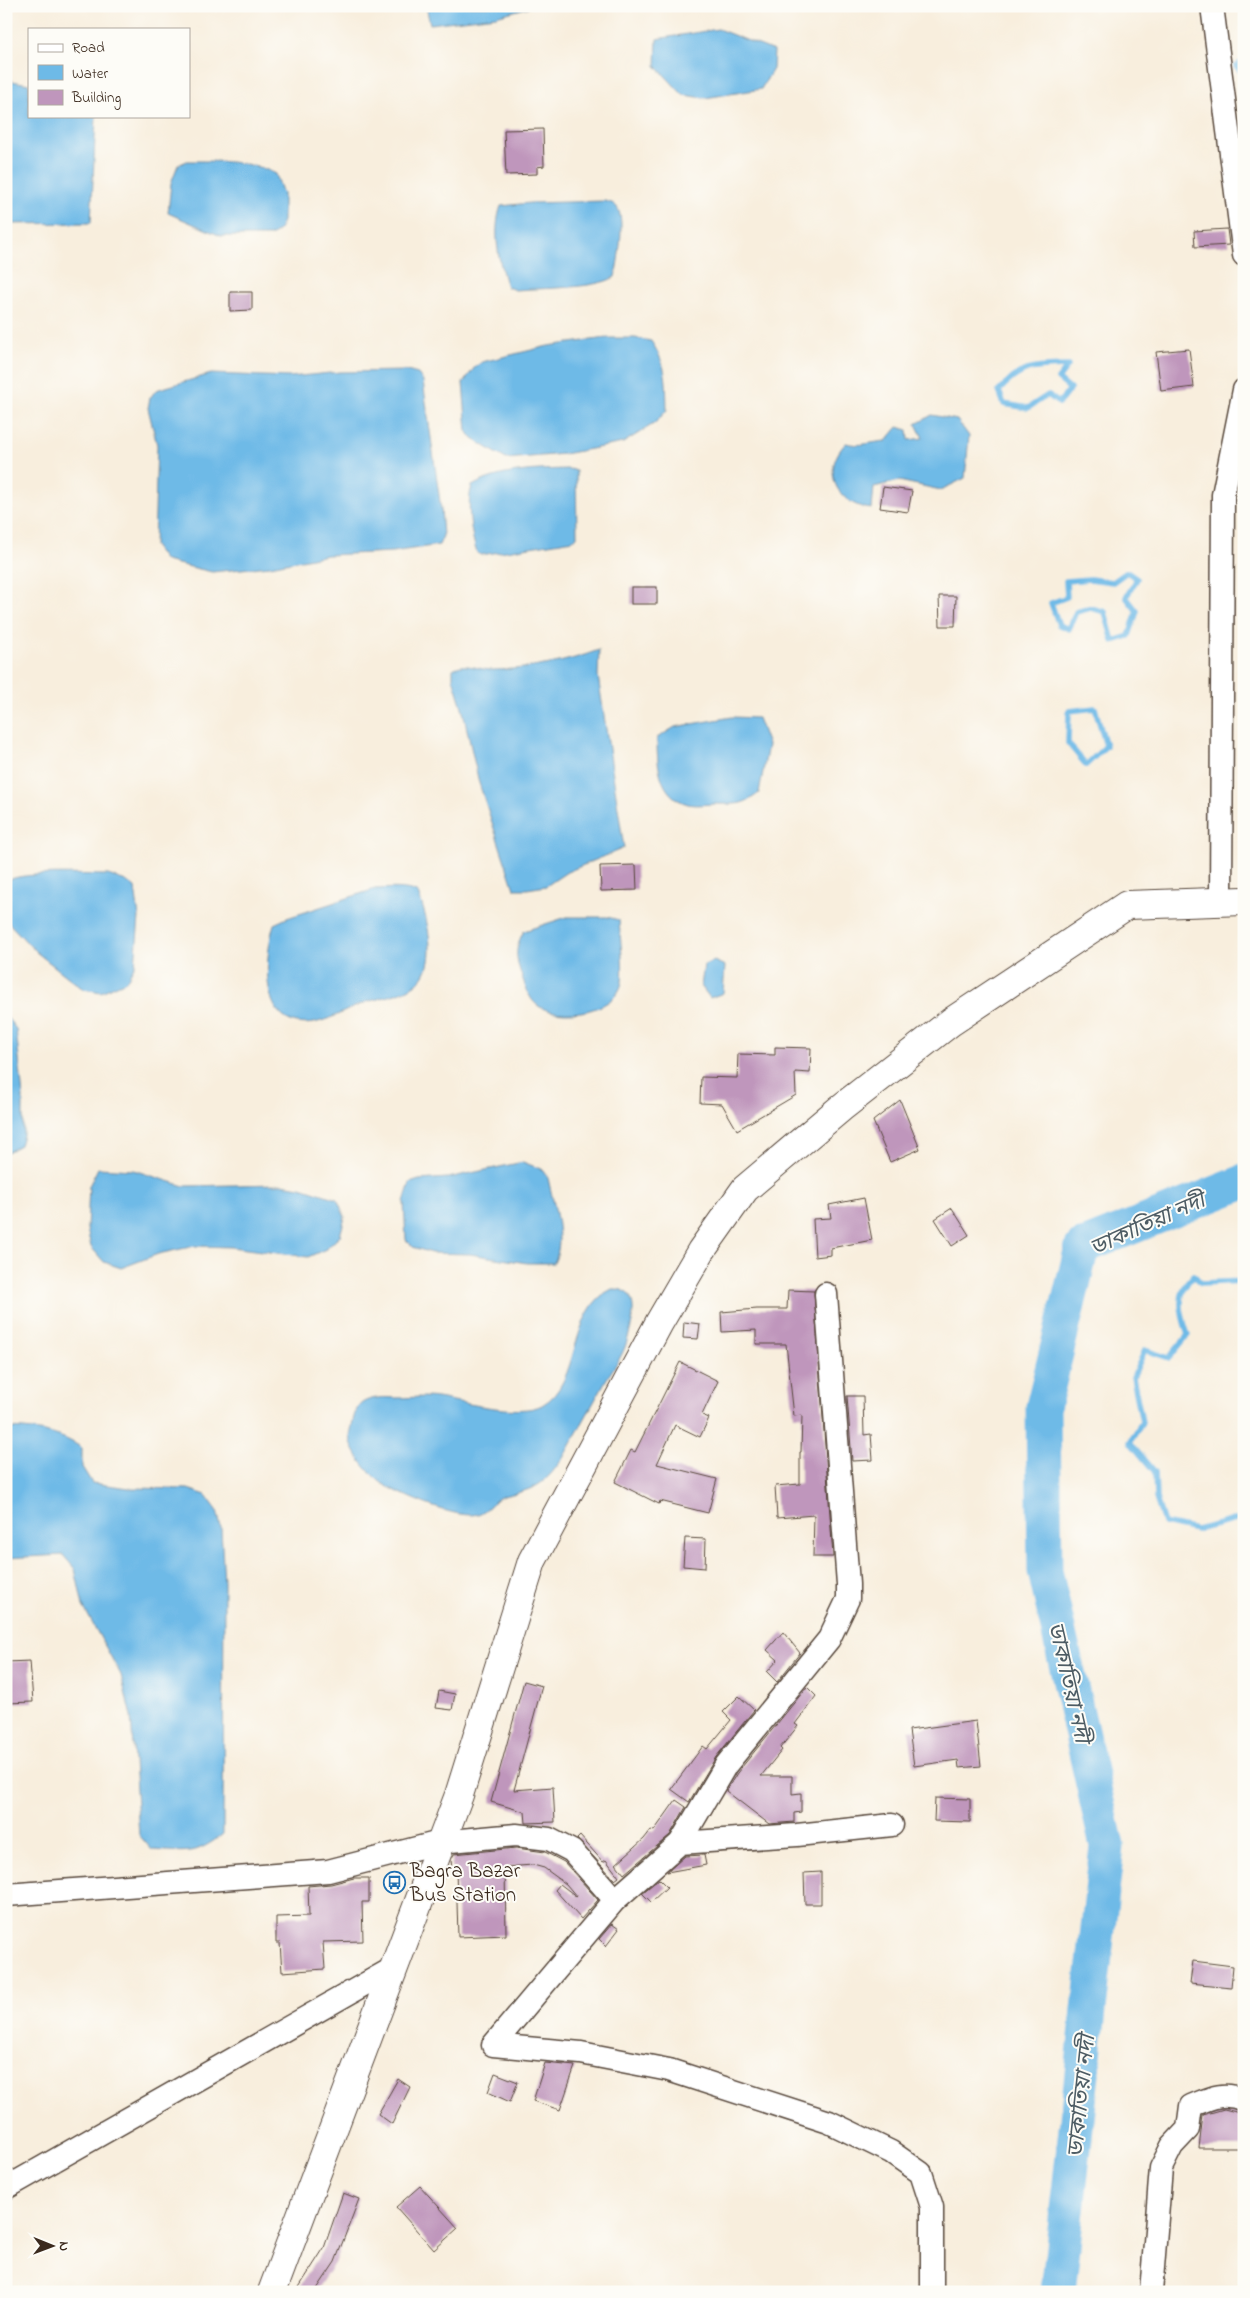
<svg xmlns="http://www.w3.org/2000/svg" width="1250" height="2298" viewBox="0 0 1250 2298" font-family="'Indie Flower','Noto Sans Bengali',sans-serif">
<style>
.water{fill:#6ebae7;stroke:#547282}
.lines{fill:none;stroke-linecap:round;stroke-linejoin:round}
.stream{stroke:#6ebae7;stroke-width:5.5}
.river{stroke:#6ebae7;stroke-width:35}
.building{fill:#bf96bc}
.minor-casing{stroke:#57473b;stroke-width:25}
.primary-casing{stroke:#57473b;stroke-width:30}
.minor{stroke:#fff;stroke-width:22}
.primary{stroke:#fff;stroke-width:28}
.labels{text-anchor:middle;stroke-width:4;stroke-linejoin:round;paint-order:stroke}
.poi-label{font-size:21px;fill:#3b2a1e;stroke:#fdfcf7;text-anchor:start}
.water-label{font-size:22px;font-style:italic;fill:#4d5c64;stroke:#fdfcf7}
</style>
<rect width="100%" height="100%" fill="#fdfcf7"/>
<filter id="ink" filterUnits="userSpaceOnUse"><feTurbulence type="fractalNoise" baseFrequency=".02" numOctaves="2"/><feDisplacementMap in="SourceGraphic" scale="10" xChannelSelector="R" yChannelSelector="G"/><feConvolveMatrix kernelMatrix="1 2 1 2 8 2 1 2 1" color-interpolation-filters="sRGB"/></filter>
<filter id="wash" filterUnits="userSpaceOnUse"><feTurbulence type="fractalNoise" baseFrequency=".0096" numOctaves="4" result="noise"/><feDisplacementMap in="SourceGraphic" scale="20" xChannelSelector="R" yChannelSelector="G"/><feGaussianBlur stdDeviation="1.12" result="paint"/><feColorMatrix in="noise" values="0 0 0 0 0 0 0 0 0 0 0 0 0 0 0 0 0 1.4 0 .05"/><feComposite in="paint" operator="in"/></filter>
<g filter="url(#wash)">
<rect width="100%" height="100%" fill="#f8eedd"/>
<g class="water">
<polygon points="426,6 533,6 496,16 430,24"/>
<polygon points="718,29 774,51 773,69 761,89 705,98 683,95 656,66 657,39"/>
<polygon points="6,80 29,84 29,116 96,116 91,223 6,224"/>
<path d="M187,161C218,161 249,160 276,174L283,194V221L279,230L271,236H221L168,213L171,183L178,165Z"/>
<path d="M605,201C611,203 615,203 618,209C625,222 618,262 615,277C595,289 541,288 515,290L507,287C499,263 492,231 501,206L530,203Z"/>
<path d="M606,338H635L651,341C668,367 666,381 667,410L655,423L623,443L564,454L506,459L473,439L467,431L463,383L475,367L482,362L548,346Z"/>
<polygon points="407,371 418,374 423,381 441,509 443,536 439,545 392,552 327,555 270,566 212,572 165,561 154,546 157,445 148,408 150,398 156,390 211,374 290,377 340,372"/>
<path d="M932,415L957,420L969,436L965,478L941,490L899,481L874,487L872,509C836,505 820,470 846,443C859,447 872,442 886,441L898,427L908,430L909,440L923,438L916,424Z"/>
<path d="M568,469L576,470L577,537L573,540L481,555L477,553C471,536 466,502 472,486C501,470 535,470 568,469Z"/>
<path d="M599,650L598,676L624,848L567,872L546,886L527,889H514L479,783L462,707L453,678V669C465,661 481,671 494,670C531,669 564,663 599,650Z"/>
<path d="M732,717L758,718L768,745L759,793C742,806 737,804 715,804C707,804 696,806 688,804C658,796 657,763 657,738L675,727Z"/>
<path d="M108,875L126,881L135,888L139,917L135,965L126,981L101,992L83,989L36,952L6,920V881C24,871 85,875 108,875Z"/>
<path d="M375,889C387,889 406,886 418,893C426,914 437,954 424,975C413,993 386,996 367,1002C349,1008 333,1019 314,1023C258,1032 264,959 274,924L287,918Z"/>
<path d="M567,917H607L619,920C620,938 624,964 622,982C617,1013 558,1021 537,1005C528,998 525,984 521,974C515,956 515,947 524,931Z"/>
<polygon points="714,961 725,966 723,993 710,998 701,986 704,965"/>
<polygon points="6,1016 16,1029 23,1097 23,1135 20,1145 6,1153"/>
<path d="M523,1162L543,1170L548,1178C553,1204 566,1238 554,1263H527L470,1254L431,1253L413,1247L406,1240L404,1202L410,1183L419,1180L448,1178Z"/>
<polygon points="98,1168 133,1170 184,1186 281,1184 301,1187 337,1199 345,1217 340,1236 326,1249 308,1257 231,1247 195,1246 158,1254 121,1268 104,1262 91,1247 87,1229 89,1186"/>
<path d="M612,1289C644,1287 632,1327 625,1347C621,1358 612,1370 606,1380C592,1406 577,1432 563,1458C550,1476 543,1486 520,1492C514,1494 504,1495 499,1498C491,1503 487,1511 478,1514C458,1520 403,1496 385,1485C372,1477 354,1456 351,1441C349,1436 351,1431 352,1426C353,1419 356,1407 362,1403C371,1397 385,1397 395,1398C409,1398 424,1396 437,1398C462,1402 520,1417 542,1405C582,1383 567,1310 612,1289Z"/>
<path d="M6,1428C34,1429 59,1432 82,1448V1467L92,1483L129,1488L188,1489L206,1495L217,1510L221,1528L224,1583L223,1834C195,1856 186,1852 152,1850L139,1835L131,1716L121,1675L83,1606L75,1569L63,1555L6,1558Z"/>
</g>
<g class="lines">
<g class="stream">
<polyline points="1244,61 1236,66 1244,74"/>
<path d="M1068,366L1058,379L1070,389L1059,403L1048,395L1028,408L1004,404L999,391C1022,365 1036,367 1068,366Z"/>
<polygon points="1127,572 1137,579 1126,597 1137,611 1129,636 1113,641 1105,612 1091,608 1076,612 1069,629 1059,625 1051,603 1067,597 1066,581 1090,579 1113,582"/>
<polygon points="1095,708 1106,746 1086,765 1068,743 1069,711"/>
<path d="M1244,1281L1201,1283L1194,1275C1175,1293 1180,1312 1188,1335L1169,1358L1145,1350L1133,1377L1142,1422L1130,1442L1155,1472L1156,1498L1164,1523L1196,1530L1244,1518"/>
</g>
<polyline class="river" points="1058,2292 1107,1846 1045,1571 1043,1407 1082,1247 1244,1182"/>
</g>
<g id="blocks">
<g class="building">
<polygon points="543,129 544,166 537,167 537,174 506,175 504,130"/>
<polygon points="1227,229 1229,245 1195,247 1194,231"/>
<polygon points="230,292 252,292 252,310 230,311"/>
<polygon points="1189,349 1194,387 1161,391 1156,352"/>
<polygon points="883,487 912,491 908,512 880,508"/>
<rect x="631" y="587" width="26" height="17"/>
<polygon points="939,596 956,596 955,626 940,626"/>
<polygon points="636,865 637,890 601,891 600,866"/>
<polygon points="775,1047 811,1048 810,1073 795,1072 796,1095 737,1130 722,1104 700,1103 701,1077 737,1078 738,1054 775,1055"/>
<polygon points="900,1100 920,1149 890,1162 873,1121"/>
<polygon points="864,1198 872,1240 831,1248 831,1255 815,1257 813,1219 831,1218 829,1205"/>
<polygon points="952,1208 969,1235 952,1246 935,1219"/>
<polygon points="788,1290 814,1291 833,1557 813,1557 814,1515 777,1518 775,1486 800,1484 800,1452 801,1452 802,1415 794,1416 786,1344 756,1344 756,1330 722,1332 721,1312 757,1309 787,1309"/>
<polygon points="684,1322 700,1324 698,1339 683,1338"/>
<polygon points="680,1362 718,1381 702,1415 709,1418 700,1437 675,1425 657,1464 717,1479 708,1513 660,1501 659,1504 615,1482 631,1450 635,1452"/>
<polygon points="847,1396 863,1396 864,1435 871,1434 873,1460 852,1461"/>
<polygon points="685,1538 706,1539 705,1568 683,1566"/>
<polygon points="783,1632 800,1653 777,1682 767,1672 778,1660 767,1650"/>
<polygon points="30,1661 33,1702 6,1703 6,1662"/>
<polygon points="524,1681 542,1686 514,1790 553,1787 555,1822 526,1823 525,1812 491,1802"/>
<polygon points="807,1687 816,1696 795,1724 798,1726 780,1748 782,1750 761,1776 792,1776 792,1794 801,1793 801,1812 794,1813 794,1822 769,1824 726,1791 737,1773"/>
<polygon points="439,1691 455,1694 452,1710 436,1708"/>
<polygon points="739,1696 754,1710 716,1757 689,1802 671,1789 703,1746 707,1749 731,1720 723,1712"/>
<polygon points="976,1721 981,1766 959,1768 958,1760 914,1766 909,1730"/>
<polygon points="935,1798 970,1799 970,1822 934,1821"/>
<polygon points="676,1800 686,1807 670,1835 624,1874 616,1864 644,1839 651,1830 654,1831"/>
<polygon points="580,1836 603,1862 606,1860 619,1877 615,1880 577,1839"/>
<polygon points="516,1848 545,1852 564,1862 598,1900 581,1919 555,1890 560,1884 577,1897 566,1884 544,1868 533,1865 505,1867 506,1935 458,1937 456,1868 452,1868 451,1860 454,1854"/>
<polygon points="704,1855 706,1865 667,1872 685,1856"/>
<polygon points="821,1872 821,1904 805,1904 804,1873"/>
<polygon points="354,1878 369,1878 369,1902 362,1902 363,1941 323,1942 325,1969 282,1972 280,1943 276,1943 276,1917 309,1916 308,1886 331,1884"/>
<polygon points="659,1879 667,1887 651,1902 642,1893"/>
<polygon points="612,1924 619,1929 606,1946 599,1939"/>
<polygon points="1193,1961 1233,1966 1231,1987 1190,1983"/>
<polygon points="545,2063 575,2066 560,2110 533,2101"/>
<polygon points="495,2073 518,2082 510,2102 488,2092"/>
<polygon points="398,2079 410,2087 392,2124 378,2114"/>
<polygon points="1224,2109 1244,2114 1244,2148 1199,2148 1203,2115"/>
<polygon points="420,2186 458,2228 434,2250 396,2207"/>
<polygon points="343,2193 359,2199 335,2262 315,2292 296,2292 324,2248"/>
</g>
</g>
</g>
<g filter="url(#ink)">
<use href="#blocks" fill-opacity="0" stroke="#57473b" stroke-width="1"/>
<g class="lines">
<defs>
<g id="minor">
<polyline points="1212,6 1244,255"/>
<polyline points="1221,902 1223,495 1244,390"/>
<polyline points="826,1294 848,1584 848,1599 829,1639 726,1765 680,1843 615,1900 493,2045 581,2053 669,2070 829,2122 891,2152 921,2173 932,2207 932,2292"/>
<polyline points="680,1843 797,1835 892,1825"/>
<polyline points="6,1895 328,1871 440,1842 516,1835 549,1839 572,1851 615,1900"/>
<polyline points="6,2188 395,1967"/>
<path d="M1151,2292L1161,2168L1172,2146L1188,2129L1191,2106C1210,2098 1223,2091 1244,2100"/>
</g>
<polyline id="primary" points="272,2292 459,1795 532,1561 659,1323 701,1251 745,1189 841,1108 951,1022 1127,905 1244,901"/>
</defs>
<use href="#minor" class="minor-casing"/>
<use href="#primary" class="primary-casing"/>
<use href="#minor" class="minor"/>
<use href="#primary" class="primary"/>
</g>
</g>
<defs>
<symbol id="bus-ring" viewBox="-11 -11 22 22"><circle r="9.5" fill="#fdfcf7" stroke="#1f6fb2" stroke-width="1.5"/><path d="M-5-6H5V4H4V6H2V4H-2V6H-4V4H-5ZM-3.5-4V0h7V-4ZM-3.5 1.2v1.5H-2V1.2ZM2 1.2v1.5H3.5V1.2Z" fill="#1f6fb2"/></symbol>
</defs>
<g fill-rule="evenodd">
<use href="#bus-ring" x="382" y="1870" width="25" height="25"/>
</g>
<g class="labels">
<g class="poi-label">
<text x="410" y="1877">Bagra Bazar<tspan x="410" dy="24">Bus Station</tspan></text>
</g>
<g class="water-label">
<text transform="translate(1147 1223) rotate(-24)" y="8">ডাকাতিয়া নদী</text>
<text transform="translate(1070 1682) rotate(77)" y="8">ডাকাতিয়া নদী</text>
<text transform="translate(1080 2096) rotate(-84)" y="8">ডাকাতিয়া নদী</text>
</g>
</g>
<rect width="1250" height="2298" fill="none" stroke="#fdfcf7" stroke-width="25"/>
<rect x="28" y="28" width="162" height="90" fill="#fdfcf7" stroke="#afa8a0"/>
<rect x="38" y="44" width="25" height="8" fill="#ffffff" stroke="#afa8a0"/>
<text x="72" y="52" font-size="15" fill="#3b2a1e">Road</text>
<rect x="38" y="65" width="25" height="15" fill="#6ebae7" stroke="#afa8a0"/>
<text x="72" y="78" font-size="15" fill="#3b2a1e">Water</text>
<rect x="38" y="90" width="25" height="15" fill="#bf96bc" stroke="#afa8a0"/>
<text x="72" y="102" font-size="15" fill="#3b2a1e">Building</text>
<g transform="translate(52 2246) rotate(91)" stroke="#fdfcf7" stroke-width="4" paint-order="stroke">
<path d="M0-4L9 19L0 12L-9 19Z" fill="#3b2a1e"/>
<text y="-8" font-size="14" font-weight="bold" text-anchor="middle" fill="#3b2a1e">N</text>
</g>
</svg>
